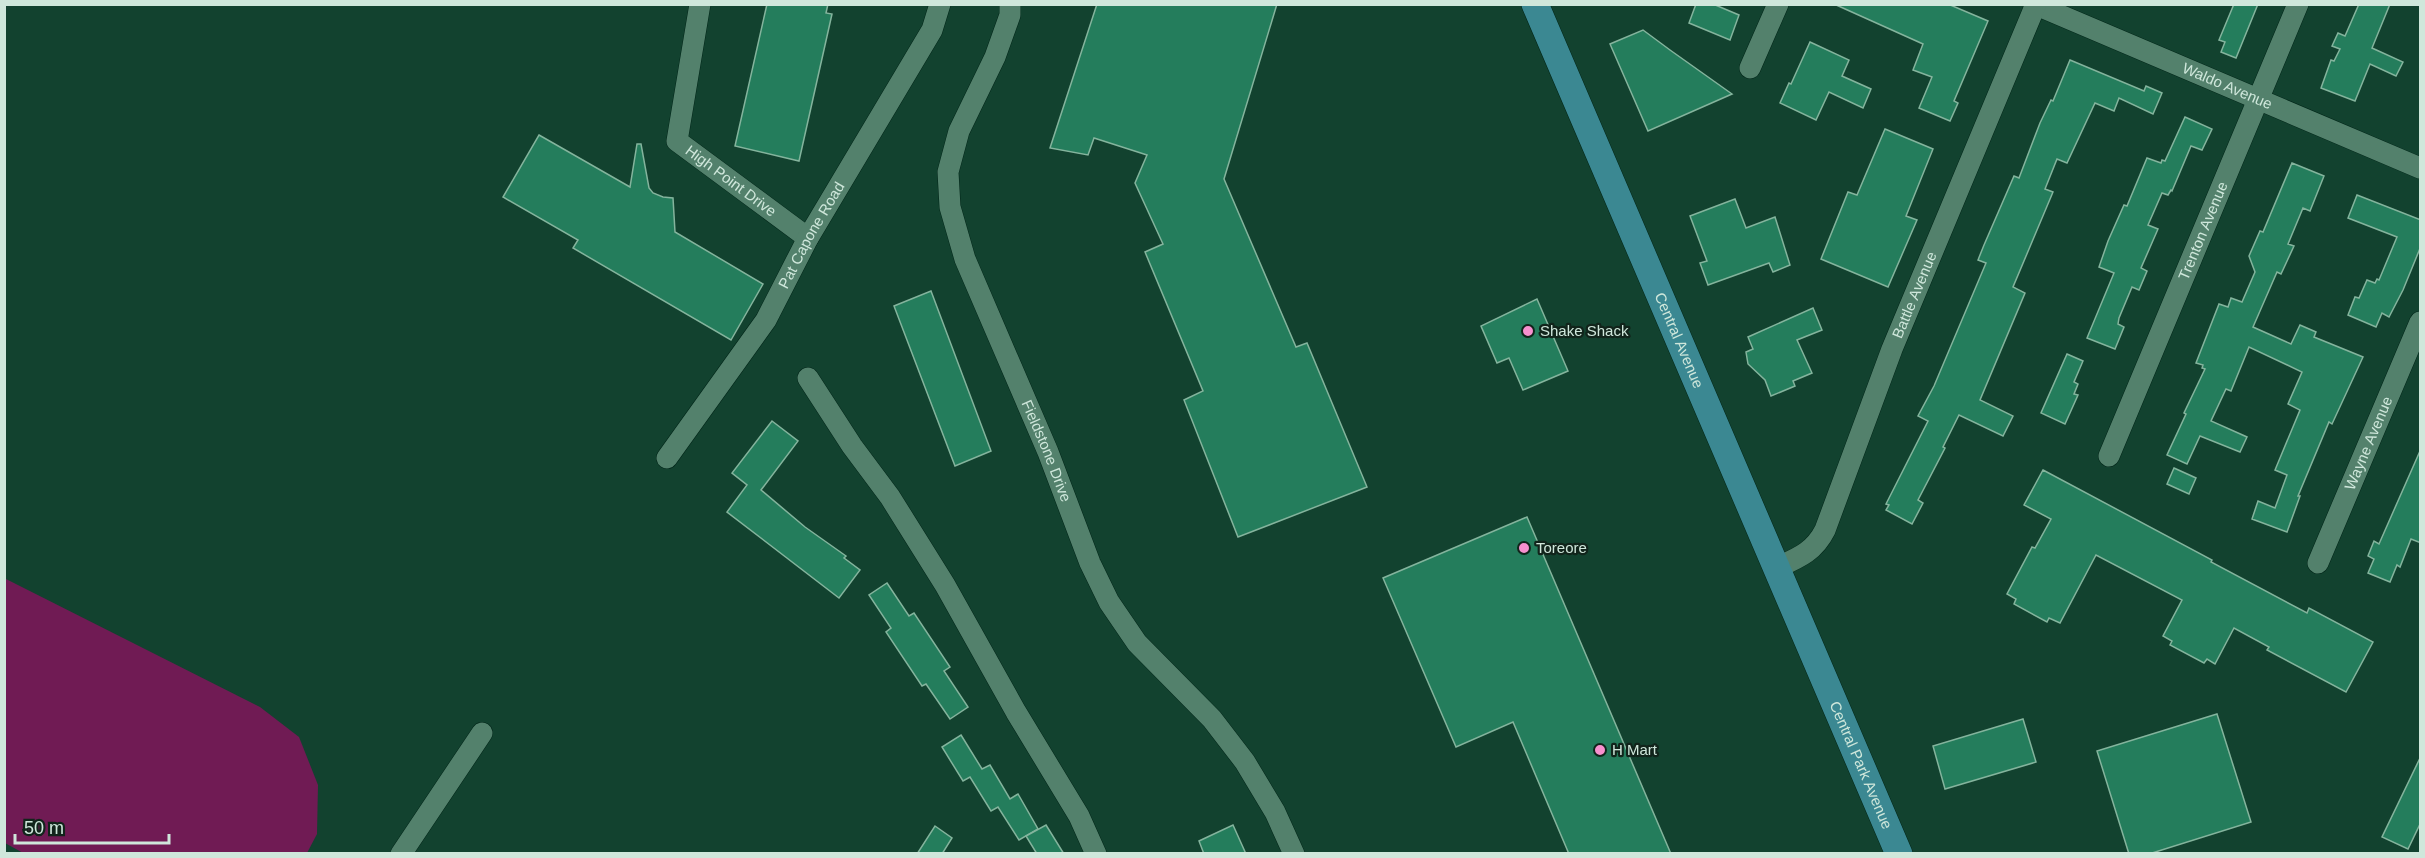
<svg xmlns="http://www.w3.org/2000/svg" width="2425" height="858" viewBox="0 0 2425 858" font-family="Arial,sans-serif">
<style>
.green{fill:#701b54}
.building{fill:#247d5c;stroke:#84b49d;stroke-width:1.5}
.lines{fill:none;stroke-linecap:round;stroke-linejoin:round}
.minor-casing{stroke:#022619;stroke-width:22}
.major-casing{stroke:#022619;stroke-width:28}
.minor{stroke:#53816c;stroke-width:21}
.major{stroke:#3b8892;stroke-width:27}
.poi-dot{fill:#f790ce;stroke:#11241b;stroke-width:2}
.labels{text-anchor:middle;stroke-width:4.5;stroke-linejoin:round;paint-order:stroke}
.street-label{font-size:15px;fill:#cfe7db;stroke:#11241b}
.poi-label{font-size:15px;fill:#cfe7db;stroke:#11241b;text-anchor:start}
</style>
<rect width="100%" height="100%" fill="#12422f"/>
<polygon class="green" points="4,578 260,707 299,737 318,785 317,834 307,853 25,854 5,843"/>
<g class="building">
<polygon points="767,4 828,4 826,13 832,14 799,161 735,146"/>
<polygon points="1097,4 1277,4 1224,179 1296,347 1307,343 1367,487 1238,537 1184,400 1203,391 1145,252 1163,244 1135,183 1147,155 1094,138 1088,155 1050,148"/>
<polygon points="1696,4 1713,4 1739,15 1730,40 1689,23"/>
<polygon points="1834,4 1948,4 1988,21 1954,101 1958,103 1950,121 1919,108 1932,77 1913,70 1923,44"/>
<polygon points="2234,4 2258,4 2236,58 2221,52 2225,42 2219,40"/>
<polygon points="2359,4 2390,4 2372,48 2403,62 2396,76 2370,64 2355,101 2321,88 2331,60 2334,61 2340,49 2332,46 2338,33 2345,36"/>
<polygon points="1643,30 1670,50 1732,94 1648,131 1610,44"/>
<polygon points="1810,42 1849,60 1842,76 1871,89 1863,108 1829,92 1816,120 1780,103 1789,83 1791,84"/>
<polygon points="2070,60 2144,91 2146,86 2162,93 2153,114 2119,98 2114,111 2095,103 2067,163 2057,159 2045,189 2053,192 2013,287 2025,293 1980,400 2013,416 2003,436 1959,415 1943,447 1945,448 1918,500 1923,503 1912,524 1886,510 1889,505 1886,504 1928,421 1918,416 1934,386 1986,263 1978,260 1984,245 2014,176 2019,178 2040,123 2051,100 2053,101"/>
<polygon points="2185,117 2212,129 2202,150 2191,146 2172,191 2171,190 2168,195 2162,193 2148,225 2158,229 2141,268 2147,271 2139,290 2132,287 2119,318 2118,324 2124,327 2115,349 2087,338 2114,273 2099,267 2108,241 2124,205 2127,206 2147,158 2161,163 2162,160 2165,161"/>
<polygon points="1885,129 1933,149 1906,216 1917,220 1888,287 1821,259 1848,192 1857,195"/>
<polygon points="539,135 630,187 637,144 641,144 649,188 653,193 663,197 673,198 675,232 763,284 731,340 573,248 578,240 503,197"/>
<polygon points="2292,163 2324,176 2310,211 2303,208 2288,244 2294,246 2281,274 2277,272 2253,327 2291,344 2300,325 2316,332 2314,337 2363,357 2332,424 2329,422 2298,496 2300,496 2287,532 2252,519 2258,501 2275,508 2287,475 2275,470 2300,410 2288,404 2302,372 2249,347 2231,391 2226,389 2211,421 2247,437 2240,452 2200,436 2187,464 2167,455 2186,414 2184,413 2205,369 2202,368 2203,365 2196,363 2219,304 2228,307 2231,298 2242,302 2255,272 2249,256 2260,231 2263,232"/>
<polygon points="2357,195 2421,220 2421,246 2403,290 2389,317 2382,313 2376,327 2348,315 2355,297 2359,298 2367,280 2375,283 2377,279 2379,280 2397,237 2348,218"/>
<polygon points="1735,199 1746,228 1775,217 1790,265 1773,272 1769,263 1708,285 1700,263 1707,261 1690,216"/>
<polygon points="931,291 991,451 955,466 894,306"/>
<polygon points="1537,299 1568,371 1523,390 1509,358 1497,363 1481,326"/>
<polygon points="1813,308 1822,330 1797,340 1812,373 1793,381 1795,386 1771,396 1765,380 1748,364 1746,352 1753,349 1748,337"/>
<polygon points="2067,354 2083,361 2074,382 2078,384 2074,394 2078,395 2065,424 2041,413"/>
<polygon points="772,421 798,441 761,490 805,527 846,556 844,558 860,570 839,598 727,512 747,485 732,473"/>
<polygon points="2420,451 2421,543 2411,539 2400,567 2397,565 2390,582 2368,573 2374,559 2368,556 2374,541 2379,544"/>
<polygon points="2174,468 2196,478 2189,494 2167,484"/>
<polygon points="2043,470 2212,560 2211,562 2307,613 2309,608 2373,642 2346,692 2267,650 2269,647 2234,628 2215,664 2207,659 2204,663 2170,645 2172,641 2163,636 2182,600 2096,555 2060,623 2049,618 2047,622 2014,604 2016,599 2007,594 2032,547 2035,548 2051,519 2024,505"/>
<polygon points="1527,517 1671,854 1569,854 1513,722 1456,747 1383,578"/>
<polygon points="887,583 909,616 914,613 950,667 944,671 968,707 950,719 926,684 922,686 886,632 891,628 869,595"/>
<polygon points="2217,714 2251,822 2149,854 2129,854 2097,751"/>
<polygon points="2023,719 2036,762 1945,789 1933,746"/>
<polygon points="961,735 982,769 990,765 1010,799 1018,794 1038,829 1019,840 998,807 991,811 970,777 963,781 942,747"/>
<polygon points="2421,756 2421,822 2408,849 2382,837"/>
<polygon points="1046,825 1064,854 1037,854 1026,836"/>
<polygon points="1233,825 1246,854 1204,854 1199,841"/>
<polygon points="935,826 952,838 942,854 917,854"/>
</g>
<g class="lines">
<defs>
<g id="minor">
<path id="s1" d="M700,4L677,141L808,238"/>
<path id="s2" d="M1010,4V15L995,57L959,131L948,172L950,207L965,259L1048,452L1090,563L1109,602L1137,643L1212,719L1245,762L1275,812L1294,854"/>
<path id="s3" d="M2034,4L2420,168"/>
<polyline points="1750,68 1778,4"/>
<polyline points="808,378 852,446 890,497 945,585 1016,712 1079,816 1096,854"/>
<path id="s4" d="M2109,456L2298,4"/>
<path id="s5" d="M667,458L766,320L808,238L932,30L940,4"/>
<path id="s6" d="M2318,563L2420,322"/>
<path id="s7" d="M1776,568C1798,558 1814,552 1825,530L1892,349L2036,4"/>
<polyline points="401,854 482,733"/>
</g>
<g id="major">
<path id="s8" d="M1535,4L1899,854"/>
</g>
</defs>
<use href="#minor" class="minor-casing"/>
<use href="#major" class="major-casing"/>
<use href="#minor" class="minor"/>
<use href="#major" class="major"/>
</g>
<g class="poi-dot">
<circle cx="1528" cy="331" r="6"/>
<circle cx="1524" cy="548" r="6"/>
<circle cx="1600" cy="750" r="6"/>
</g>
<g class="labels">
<g class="street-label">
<text dy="5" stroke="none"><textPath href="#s3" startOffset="210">Waldo Avenue</textPath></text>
<text dy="5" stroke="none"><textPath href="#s1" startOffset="206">High Point Drive</textPath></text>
<text dy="5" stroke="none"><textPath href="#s4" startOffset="244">Trenton Avenue</textPath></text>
<text dy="5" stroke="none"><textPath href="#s5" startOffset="266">Pat Capone Road</textPath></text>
<text dy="5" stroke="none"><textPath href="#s7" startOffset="315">Battle Avenue</textPath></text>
<text dy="5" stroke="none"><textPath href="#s8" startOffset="366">Central Avenue</textPath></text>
<text dy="5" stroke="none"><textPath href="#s6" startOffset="130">Wayne Avenue</textPath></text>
<text dy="5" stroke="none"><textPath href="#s2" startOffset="478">Fieldstone Drive</textPath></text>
<text dy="5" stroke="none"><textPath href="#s8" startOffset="828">Central Park Avenue</textPath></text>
</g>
<g class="poi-label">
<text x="1540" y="336">Shake Shack</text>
<text x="1536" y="553">Toreore</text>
<text x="1612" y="755">H Mart</text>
</g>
</g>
<rect width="2425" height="858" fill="none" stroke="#cfe7db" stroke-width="12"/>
<path d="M15 834v9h154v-9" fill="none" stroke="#cfe7db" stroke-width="3"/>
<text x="24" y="834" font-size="18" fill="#cfe7db" stroke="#11241b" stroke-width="4.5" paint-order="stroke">50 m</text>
</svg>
